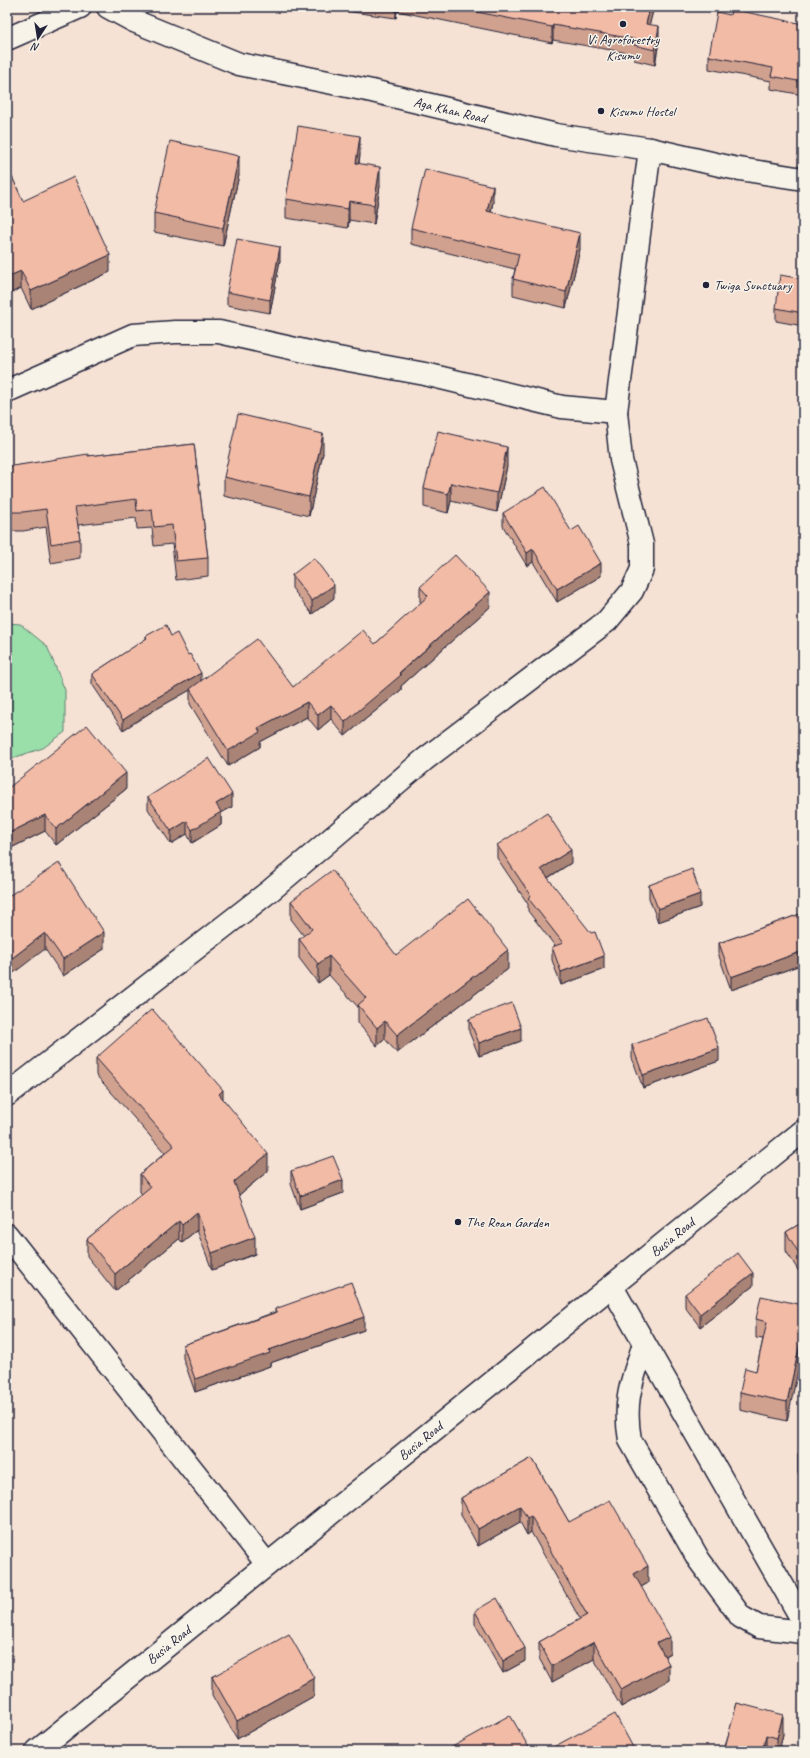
<svg xmlns="http://www.w3.org/2000/svg" width="810" height="1758" viewBox="0 0 810 1758" font-family="Caveat,sans-serif">
<style>
.green{fill:#9adeaa;stroke:#5e8072}
.lines{fill:none;stroke-linecap:round;stroke-linejoin:round}
.street-casing{stroke:#22223b;stroke-width:25}
.secondary-casing{stroke:#22223b;stroke-width:25}
.street{stroke:#f7f3e8;stroke-width:22}
.secondary{stroke:#f7f3e8;stroke-width:22}
.wall{fill:#d0a18f;stroke:#22223b}
.shaded-wall{fill:#a98374;stroke:#22223b}
.building{fill:#f2bba6;stroke:#22223b}
.poi-dot{fill:#22223b;stroke:#f7f3e8;stroke-width:1.5}
.labels{text-anchor:middle;stroke-width:3;stroke-linejoin:round;paint-order:stroke}
.poi-label{font-size:14px;fill:#22223b;stroke:#f7f3e8;text-anchor:start}
.street-label{font-size:14px;fill:#22223b;stroke:#f7f3e8}
</style>
<rect width="100%" height="100%" fill="#f6e2d4"/>
<filter id="ink" filterUnits="userSpaceOnUse"><feTurbulence type="fractalNoise" baseFrequency=".025" numOctaves="2"/><feDisplacementMap in="SourceGraphic" scale="8" xChannelSelector="R" yChannelSelector="G"/><feConvolveMatrix kernelMatrix="1 2 1 2 8 2 1 2 1" color-interpolation-filters="sRGB"/></filter>
<g filter="url(#ink)">
<polygon class="green" points="7,623 20,624 47,646 65,690 65,732 43,748 7,760"/>
<g class="lines">
<defs>
<g id="street">
<polyline points="7,391 133,335 175,332 219,332 327,356 425,374 562,407 616,412 650,149"/>
<polyline points="7,1095 271,890 424,760 607,621 632,591 642,569 642,544 621,460 616,412"/>
<polyline points="7,1235 267,1564"/>
<polyline points="612,1287 803,1621"/>
<path d="M644,1344C632,1381 623,1400 630,1440L699,1560L741,1617L759,1627L803,1632"/>
</g>
<g id="secondary">
<path id="s1" d="M108,7L134,21L239,64L372,91L556,135L650,149L733,168L803,179"/>
<polyline points="7,39 80,7"/>
<path id="s2" d="M37,1751L803,1131"/>
</g>
</defs>
<use href="#street" class="street-casing"/>
<use href="#secondary" class="secondary-casing"/>
<use href="#street" class="street"/>
<use href="#secondary" class="secondary"/>
</g>
<g class="wall">
<polygon points="345,7 654,7 649,25 659,41 655,65 634,60 634,54 553,40 552,43 397,11 396,18 345,11"/>
<polygon points="730,15 803,24 803,95 771,89 771,81 709,69 709,56"/>
<polygon points="360,154 359,164 380,186 374,224 349,220 348,228 286,218 286,199"/>
<polygon points="7,166 23,201 110,272 31,309 21,288 7,295"/>
<polygon points="239,175 223,246 154,232 154,213"/>
<polygon points="493,202 491,212 580,249 566,308 513,295 513,279 515,269 411,244 411,228"/>
<polygon points="280,260 270,313 227,305 227,292"/>
<polygon points="803,279 803,326 776,321 776,308"/>
<polygon points="194,444 208,558 208,576 176,580 172,544 154,546 152,528 137,529 136,518 78,525 80,539 80,558 51,563 46,527 23,531 7,531 7,467 88,456"/>
<polygon points="323,453 309,516 224,496 224,477"/>
<polygon points="507,466 497,512 451,501 448,513 424,507 424,488"/>
<polygon points="503,513 571,531 601,576 557,602 533,562 527,566 503,526"/>
<polygon points="292,575 334,598 312,614 292,588"/>
<polygon points="420,587 490,607 401,686 401,690 345,736 331,719 318,730 307,717 260,742 260,747 228,766 190,704 190,690 151,712 123,730 92,684 92,674 146,639 146,636 171,636 201,680 293,687 375,644 421,603 420,602"/>
<polygon points="7,789 126,789 56,845 45,831 7,850"/>
<polygon points="148,797 232,807 221,813 221,825 192,843 187,834 171,844 148,809"/>
<polygon points="497,845 571,863 548,878 604,969 561,985 552,960 552,947 555,946 528,911 528,904 497,858"/>
<polygon points="649,885 700,907 658,922 649,898"/>
<polygon points="7,897 104,949 63,976 45,949"/>
<polygon points="291,901 396,955 508,969 397,1053 385,1039 377,1046 358,1023 358,1007 329,975 318,983 299,958 299,939 304,936 291,919"/>
<polygon points="803,913 803,964 731,990 719,956 719,943"/>
<polygon points="469,1019 521,1041 479,1056 469,1032"/>
<polygon points="632,1045 719,1061 643,1088 632,1058"/>
<polygon points="96,1058 223,1099 268,1171 239,1195 255,1254 212,1270 197,1230 182,1242 179,1239 115,1291 87,1256 87,1239 142,1194 140,1192 140,1174 165,1153 96,1075"/>
<polygon points="291,1171 343,1193 300,1209 291,1184"/>
<polygon points="803,1222 803,1278 786,1251 786,1232"/>
<polygon points="753,1286 700,1327 685,1307 685,1294"/>
<polygon points="803,1305 787,1421 740,1410 740,1392 756,1371 763,1339 756,1338 756,1319"/>
<polygon points="275,1309 364,1330 270,1363 270,1366 195,1392 183,1358 183,1345 275,1312"/>
<polygon points="803,1452 803,1481 798,1473 798,1454"/>
<polygon points="532,1458 569,1522 648,1583 641,1587 670,1653 665,1656 669,1680 621,1707 594,1659 552,1682 539,1658 539,1642 580,1619 531,1532 527,1535 520,1522 478,1546 461,1515 461,1498"/>
<polygon points="475,1611 525,1661 503,1673 475,1624"/>
<polygon points="212,1677 314,1696 237,1739 212,1695"/>
<polygon points="737,1703 783,1734 779,1751 724,1751"/>
</g>
<g class="shaded-wall">
<polygon points="396,7 397,7 396,18"/>
<polygon points="650,7 654,7 646,39 646,24"/>
<polygon points="553,25 553,40 552,43 552,27"/>
<polygon points="659,26 659,41 655,65 655,50"/>
<polygon points="360,136 360,154 356,182 356,163"/>
<polygon points="239,156 239,175 223,246 223,228"/>
<polygon points="380,167 380,186 374,224 374,205"/>
<polygon points="493,186 493,202 487,228 487,211"/>
<polygon points="349,201 349,220 348,228 348,209"/>
<polygon points="580,233 580,249 566,308 566,292"/>
<polygon points="280,247 280,260 270,313 270,300"/>
<polygon points="110,255 110,272 31,309 31,291"/>
<polygon points="21,271 21,288 7,295 7,277"/>
<polygon points="323,434 323,453 309,516 309,497"/>
<polygon points="507,447 507,466 497,512 497,493"/>
<polygon points="451,483 451,501 448,513 448,494"/>
<polygon points="533,549 533,562 527,566 527,553"/>
<polygon points="601,563 601,576 557,602 557,589"/>
<polygon points="334,585 334,598 312,614 312,601"/>
<polygon points="490,592 490,607 401,686 401,690 345,736 345,722"/>
<polygon points="201,673 201,684 151,712 123,730 123,720 151,701"/>
<polygon points="307,702 307,717 260,742 260,747 228,766 228,751 258,728"/>
<polygon points="331,705 331,719 318,730 318,715"/>
<polygon points="126,773 126,789 56,845 56,829"/>
<polygon points="232,794 232,807 221,813 221,825 192,843 192,830 216,804"/>
<polygon points="45,815 45,831 7,850 7,834"/>
<polygon points="187,821 187,834 171,844 171,831"/>
<polygon points="571,850 571,863 541,882 541,869"/>
<polygon points="700,894 700,907 658,922 658,909"/>
<polygon points="104,932 104,949 63,976 63,959"/>
<polygon points="45,933 45,949 7,978 7,962"/>
<polygon points="508,950 508,969 397,1053 397,1035"/>
<polygon points="803,951 803,964 731,990 731,977"/>
<polygon points="329,956 329,975 318,983 318,964"/>
<polygon points="604,956 604,969 561,985 561,972"/>
<polygon points="385,1021 385,1039 377,1046 377,1028"/>
<polygon points="521,1028 521,1041 479,1056 479,1043"/>
<polygon points="719,1048 719,1061 643,1088 643,1075"/>
<polygon points="223,1090 223,1108 219,1094"/>
<polygon points="268,1154 268,1171 234,1199 234,1182"/>
<polygon points="343,1180 343,1193 300,1209 300,1196"/>
<polygon points="197,1212 197,1230 182,1242 182,1225"/>
<polygon points="179,1221 179,1239 115,1291 115,1274"/>
<polygon points="255,1237 255,1254 212,1270 212,1253"/>
<polygon points="753,1273 753,1286 700,1327 700,1314"/>
<polygon points="364,1317 364,1330 270,1363 270,1366 195,1392 195,1379 269,1350"/>
<polygon points="803,1330 803,1348 787,1421 787,1402"/>
<polygon points="520,1506 520,1522 478,1546 478,1529"/>
<polygon points="531,1516 531,1532 527,1535 527,1518"/>
<polygon points="648,1566 648,1583 634,1591 634,1574"/>
<polygon points="670,1637 670,1653 657,1660 657,1643"/>
<polygon points="594,1642 594,1659 552,1682 552,1666"/>
<polygon points="525,1648 525,1661 503,1673 503,1661"/>
<polygon points="669,1664 669,1680 621,1707 621,1690"/>
<polygon points="314,1678 314,1696 237,1739 237,1721"/>
<polygon points="783,1715 783,1734 779,1751 777,1751 777,1738"/>
<polygon points="766,1735 766,1751 762,1751"/>
</g>
<g class="building">
<polygon points="452,7 650,7 646,24 659,26 655,50 634,45 634,39 553,25 552,27"/>
<polygon points="731,9 803,24 803,82 771,76 773,68 709,56 717,12 730,15"/>
<polygon points="298,126 360,136 356,163 380,167 374,205 349,201 348,209 286,199"/>
<polygon points="170,141 239,156 223,228 154,213"/>
<polygon points="7,166 23,201 74,177 110,255 31,291 21,271 7,277"/>
<polygon points="425,169 493,186 487,211 580,233 566,292 513,279 519,254 411,228"/>
<polygon points="237,239 280,247 270,300 227,292"/>
<polygon points="780,275 803,279 803,313 776,308"/>
<polygon points="238,414 323,434 309,497 224,477"/>
<polygon points="438,431 507,447 497,493 451,483 448,494 424,488"/>
<polygon points="194,444 208,558 176,561 172,525 154,527 152,509 137,511 136,499 75,507 80,539 51,544 46,509 23,512 7,512 7,467 88,454 88,456"/>
<polygon points="545,487 571,531 579,526 601,563 557,589 533,549 527,553 503,513"/>
<polygon points="455,555 490,592 399,673 401,675 345,722 331,705 318,715 307,702 258,728 260,732 228,751 190,689 257,639 293,687 363,630 375,644 428,596 420,587"/>
<polygon points="314,558 334,585 312,601 292,575"/>
<polygon points="166,625 171,636 177,633 188,655 190,654 201,673 151,701 123,720 92,674 147,638 146,636"/>
<polygon points="87,725 126,773 56,829 45,815 7,834 7,789"/>
<polygon points="209,758 232,794 216,804 221,812 192,830 187,821 171,831 148,797"/>
<polygon points="547,813 571,850 541,869 591,933 595,932 604,956 561,972 552,947 563,943 528,898 531,896 497,845"/>
<polygon points="59,863 104,932 63,959 45,933 7,962 7,897"/>
<polygon points="692,869 700,894 658,909 649,885"/>
<polygon points="332,870 396,955 468,899 508,950 397,1035 385,1021 377,1028 358,1005 366,998 329,956 318,964 299,939 312,929 291,901"/>
<polygon points="803,913 803,951 731,977 719,943"/>
<polygon points="512,1003 521,1028 479,1043 469,1019"/>
<polygon points="152,1009 223,1090 219,1094 268,1154 234,1182 255,1237 212,1253 197,1212 182,1225 179,1221 115,1274 87,1239 150,1187 140,1174 174,1146 96,1058"/>
<polygon points="708,1018 719,1048 643,1075 632,1045"/>
<polygon points="333,1156 343,1180 300,1196 291,1171"/>
<polygon points="803,1222 803,1260 786,1232"/>
<polygon points="738,1253 753,1273 700,1314 685,1294"/>
<polygon points="351,1282 364,1317 269,1350 270,1353 195,1379 183,1345 277,1312 275,1309"/>
<polygon points="761,1296 803,1305 803,1330 787,1402 740,1392 745,1368 756,1371 767,1322 756,1319"/>
<polygon points="803,1452 803,1463 798,1454"/>
<polygon points="532,1458 569,1522 610,1500 648,1566 634,1574 670,1637 657,1643 669,1664 621,1690 594,1642 552,1666 539,1642 587,1615 531,1516 527,1518 520,1506 478,1529 461,1498"/>
<polygon points="497,1598 525,1648 503,1661 475,1611"/>
<polygon points="289,1634 314,1678 237,1721 212,1677"/>
<polygon points="737,1703 783,1715 777,1738 766,1735 762,1751 724,1751"/>
<polygon points="615,1714 635,1751 546,1751"/>
<polygon points="510,1715 531,1751 445,1751"/>
</g>
</g>
<g class="poi-dot">
<circle cx="623" cy="24" r="4"/>
<circle cx="601" cy="111" r="4"/>
<circle cx="706" cy="285" r="4"/>
<circle cx="458" cy="1222" r="4"/>
</g>
<g class="labels">
<g class="poi-label">
<text x="623" y="44" text-anchor="middle">Vi Agroforestry<tspan x="623" dy="16">Kisumu</tspan></text>
<text x="609" y="116">Kisumu Hostel</text>
<text x="714" y="290">Twiga Sunctuary</text>
<text x="466" y="1227">The Roan Garden</text>
</g>
<g class="street-label">
<text dy="5" stroke="none"><textPath href="#s1" startOffset="359">Aga Khan Road</textPath></text>
<text dy="5" stroke="none"><textPath href="#s2" startOffset="817">Busia Road</textPath></text>
<text dy="5" stroke="none"><textPath href="#s2" startOffset="493">Busia Road</textPath></text>
<text dy="5" stroke="none"><textPath href="#s2" startOffset="169">Busia Road</textPath></text>
</g>
</g>
<rect width="810" height="1758" fill="none" stroke="#f7f3e8" stroke-width="24"/>
<rect x="12" y="12" width="786" height="1734" fill="none" stroke="#22223b" stroke-width="1.5" filter="url(#ink)"/>
<g transform="translate(38 38) rotate(192)" stroke="#f7f3e8" stroke-width="3" paint-order="stroke">
<path d="M0-3L7 15L0 10L-7 15Z" fill="#22223b"/>
<text y="-6" font-size="11" font-weight="bold" text-anchor="middle" fill="#22223b">N</text>
</g>
</svg>
